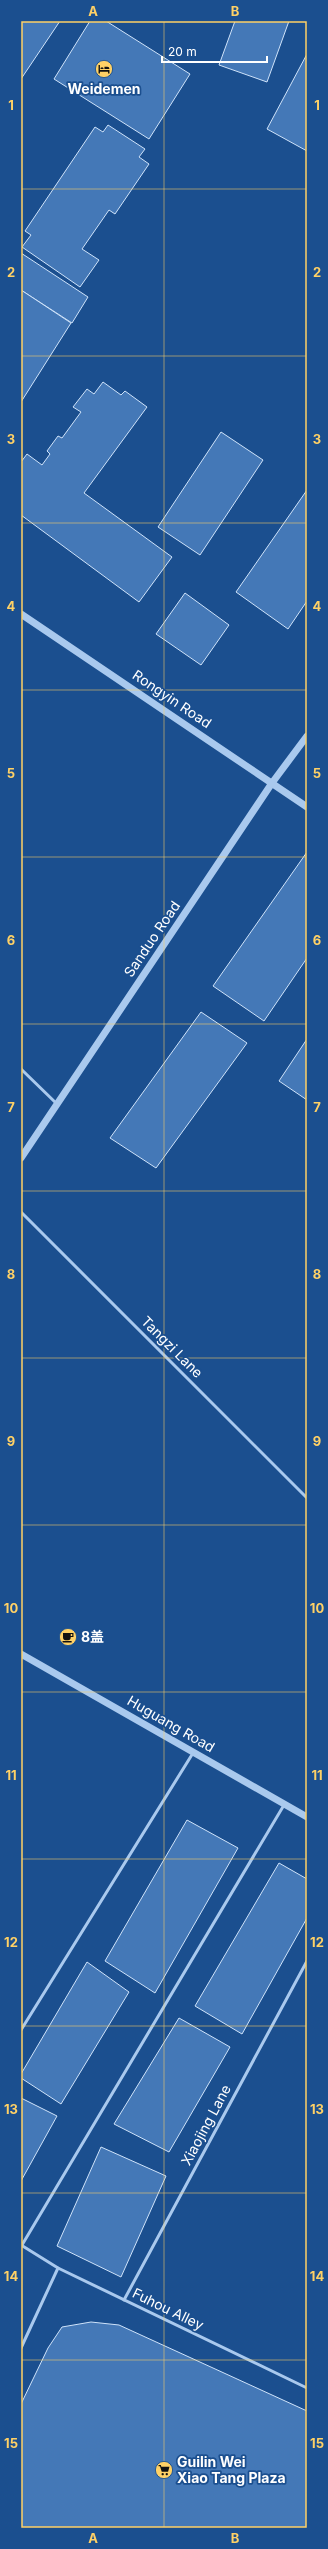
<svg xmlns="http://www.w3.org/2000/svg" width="328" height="2549" viewBox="0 0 328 2549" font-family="Inter,'Noto Sans SC',sans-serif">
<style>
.building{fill:#4478b7;stroke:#cfe3fa}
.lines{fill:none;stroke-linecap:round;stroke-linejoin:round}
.service{stroke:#a9c9ee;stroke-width:3}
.tertiary{stroke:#a9c9ee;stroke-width:7}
.grid{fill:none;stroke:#ffd166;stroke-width:1;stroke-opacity:0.55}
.labels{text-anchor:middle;stroke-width:3.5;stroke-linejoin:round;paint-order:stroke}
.poi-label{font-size:14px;font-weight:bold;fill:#fff;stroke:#1b4f8f;text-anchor:start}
.street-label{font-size:14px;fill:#fff;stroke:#1b4f8f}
.neatline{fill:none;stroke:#ffd166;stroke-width:1.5}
.grid-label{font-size:13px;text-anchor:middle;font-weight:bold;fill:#ffd166}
</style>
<rect width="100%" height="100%" fill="#1b4f8f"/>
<g class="building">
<polygon points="21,21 60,21 21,79"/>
<polygon points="90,21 106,21 190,74 149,139 54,79"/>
<polygon points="235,21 289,21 267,82 219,65"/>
<polygon points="307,54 307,151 267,129"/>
<polygon points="108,125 145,149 139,157 149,164 115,214 109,210 82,249 99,260 80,287 22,247 31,235 25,231 95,127 103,132"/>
<polygon points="21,253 88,297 72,323 21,290"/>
<polygon points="21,290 71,323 21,402"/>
<polygon points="103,382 121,395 125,391 147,407 84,493 172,557 139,602 21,515 21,462 27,454 42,465 50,454 47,451 58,436 62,438 81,412 73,407 87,389 94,394"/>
<polygon points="221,432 263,460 200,555 158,527"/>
<polygon points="307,490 307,601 288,629 236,592"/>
<polygon points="185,593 229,625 201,665 156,634"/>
<polygon points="307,852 307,958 264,1021 213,986"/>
<polygon points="201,1012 247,1043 156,1168 110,1138"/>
<polygon points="307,1039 307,1100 279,1081"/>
<polygon points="187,1820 238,1848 155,1993 105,1961"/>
<polygon points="279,1863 307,1879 307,1918 242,2034 195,2006"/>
<polygon points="87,1962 129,1992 61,2104 21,2078 21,2074"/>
<polygon points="179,2018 230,2047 169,2152 114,2124"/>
<polygon points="21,2098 57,2116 21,2181"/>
<polygon points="101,2147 166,2176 121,2277 57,2246"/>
<polygon points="91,2322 119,2325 307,2411 307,2528 21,2528 21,2404 48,2348 62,2327"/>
</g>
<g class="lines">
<g class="service">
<polyline points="21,1069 57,1104"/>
<polyline points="21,1212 307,1498"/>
<polyline points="21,2030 193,1753"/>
<polyline points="21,2245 58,2268 307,2388"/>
<polyline points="22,2245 284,1805"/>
<polyline points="124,2300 307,1961"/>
<polyline points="21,2348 58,2268"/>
</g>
<g class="tertiary">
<polyline points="21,614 307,807"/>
<polyline points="21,1158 272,783 307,736"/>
<polyline points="21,1654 307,1817"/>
</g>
</g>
<path class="grid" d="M164,21V2528M21,189H307M21,356H307M21,523H307M21,690H307M21,857H307M21,1024H307M21,1191H307M21,1358H307M21,1525H307M21,1692H307M21,1859H307M21,2026H307M21,2193H307M21,2360H307"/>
<defs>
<symbol id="hotel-disc" viewBox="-11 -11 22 22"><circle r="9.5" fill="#ffd166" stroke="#1b4f8f"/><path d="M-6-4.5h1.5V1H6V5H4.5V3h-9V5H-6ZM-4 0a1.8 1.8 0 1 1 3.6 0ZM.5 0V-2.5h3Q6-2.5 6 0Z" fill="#111"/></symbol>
<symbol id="cafe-disc" viewBox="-11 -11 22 22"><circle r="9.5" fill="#ffd166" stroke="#1b4f8f"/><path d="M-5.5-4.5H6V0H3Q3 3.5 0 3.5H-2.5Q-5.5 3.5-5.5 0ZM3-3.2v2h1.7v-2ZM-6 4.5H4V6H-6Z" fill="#111"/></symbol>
<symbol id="supermarket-disc" viewBox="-11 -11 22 22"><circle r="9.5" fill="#ffd166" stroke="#1b4f8f"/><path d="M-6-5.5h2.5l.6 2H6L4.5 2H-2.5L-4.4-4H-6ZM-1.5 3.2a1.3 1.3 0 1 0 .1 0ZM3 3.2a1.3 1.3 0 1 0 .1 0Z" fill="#111"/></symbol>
</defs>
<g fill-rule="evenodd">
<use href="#hotel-disc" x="94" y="59" width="20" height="20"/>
<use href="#cafe-disc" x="58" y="1627" width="20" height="20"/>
<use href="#supermarket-disc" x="154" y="2460" width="20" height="20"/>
</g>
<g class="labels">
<g class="poi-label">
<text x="104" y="94" text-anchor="middle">Weidemen</text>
<text x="81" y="1642">8盖</text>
<text x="177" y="2467">Guilin Wei<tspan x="177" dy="16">Xiao Tang Plaza</tspan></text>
</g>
<g class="street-label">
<text transform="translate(172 699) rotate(34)" y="5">Rongyin Road</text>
<text transform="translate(152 939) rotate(-56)" y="5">Sanduo Road</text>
<text transform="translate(172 1347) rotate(45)" y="5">Tangzi Lane</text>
<text transform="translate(171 1724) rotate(30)" y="5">Huguang Road</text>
<text transform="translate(206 2125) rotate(-62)" y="5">Xiaojing Lane</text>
<text transform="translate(168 2309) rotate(26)" y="5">Fuhou Alley</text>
</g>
</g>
<rect width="328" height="2549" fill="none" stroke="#1b4f8f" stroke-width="44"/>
<path d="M162 56v6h105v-6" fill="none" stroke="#ffffff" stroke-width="2"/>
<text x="168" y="56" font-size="12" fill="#ffffff" stroke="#1b4f8f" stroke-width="3" paint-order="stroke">20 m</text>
<rect x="22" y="22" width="284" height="2505" class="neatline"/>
<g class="grid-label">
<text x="93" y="16">A</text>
<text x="235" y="16">B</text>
<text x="11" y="110">1</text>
<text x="317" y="110">1</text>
<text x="11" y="277">2</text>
<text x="317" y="277">2</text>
<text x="11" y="444">3</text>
<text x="317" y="444">3</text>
<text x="11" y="611">4</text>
<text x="317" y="611">4</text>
<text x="11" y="778">5</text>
<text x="317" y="778">5</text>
<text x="11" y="945">6</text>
<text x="317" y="945">6</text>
<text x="11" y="1112">7</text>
<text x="317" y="1112">7</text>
<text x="11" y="1279">8</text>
<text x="317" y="1279">8</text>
<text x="11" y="1446">9</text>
<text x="317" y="1446">9</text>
<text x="11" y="1613">10</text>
<text x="317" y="1613">10</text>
<text x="11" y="1780">11</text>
<text x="317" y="1780">11</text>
<text x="11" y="1947">12</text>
<text x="317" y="1947">12</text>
<text x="11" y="2114">13</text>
<text x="317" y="2114">13</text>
<text x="11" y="2281">14</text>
<text x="317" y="2281">14</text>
<text x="11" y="2448">15</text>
<text x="317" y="2448">15</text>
<text x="93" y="2543">A</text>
<text x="235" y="2543">B</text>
</g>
</svg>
